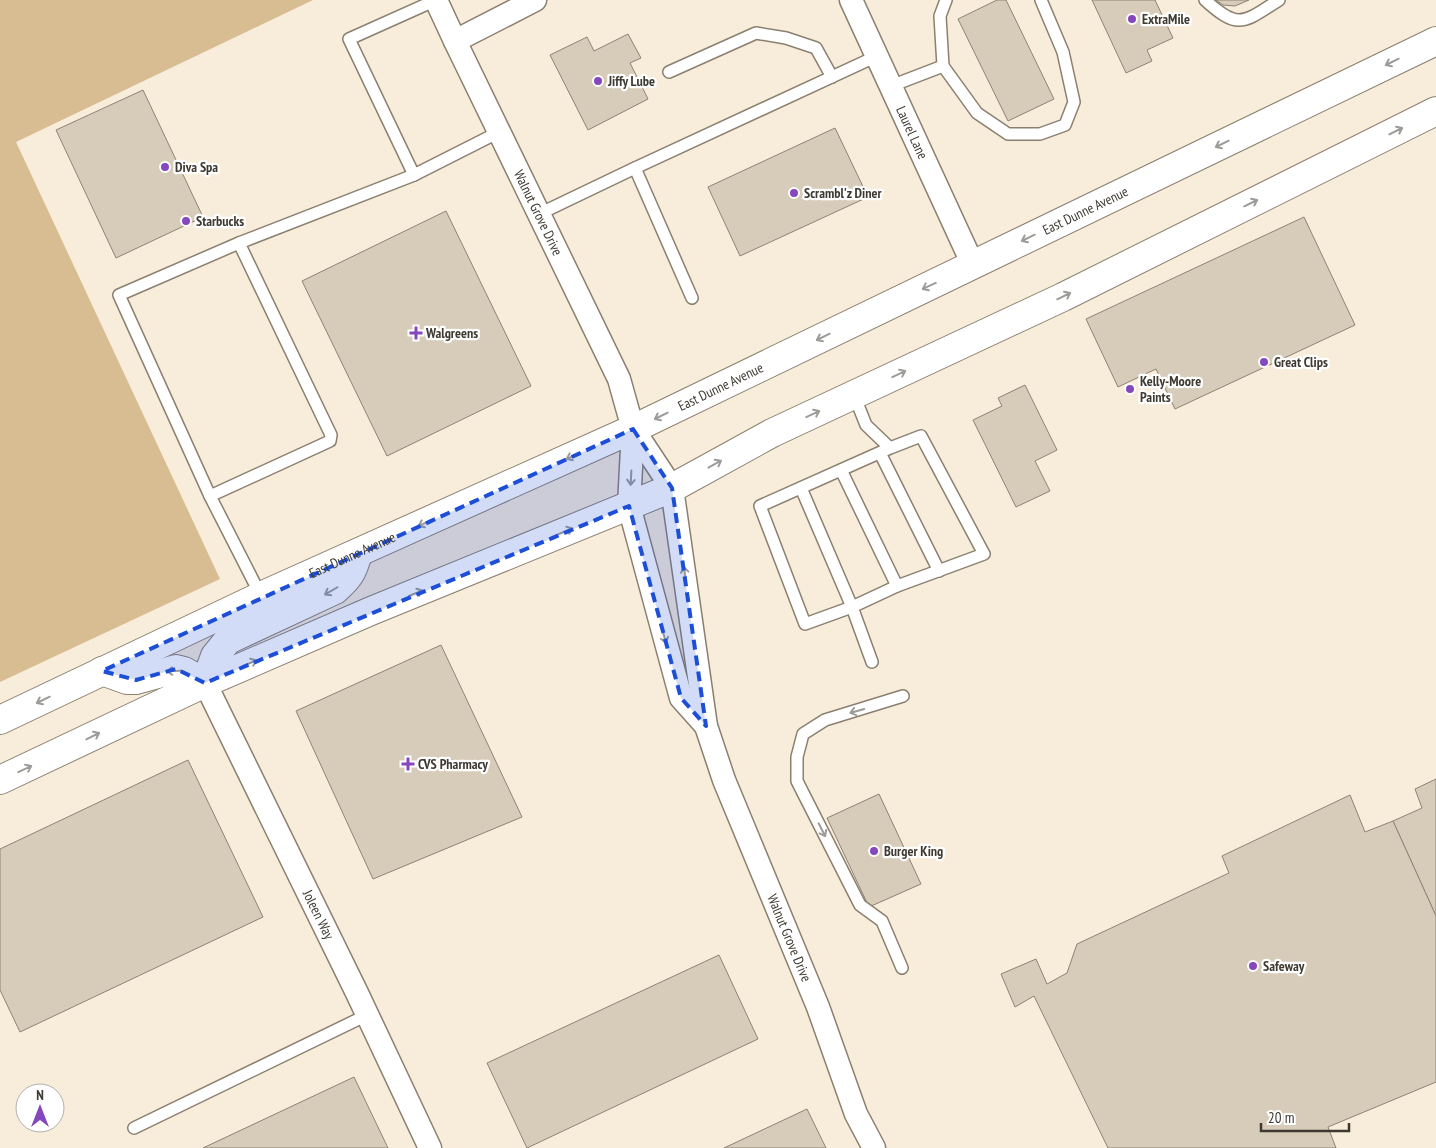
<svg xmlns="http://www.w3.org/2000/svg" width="1436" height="1148" viewBox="0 0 1436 1148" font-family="'PT Sans Narrow',sans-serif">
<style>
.green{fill:#d8bd92}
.building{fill:#d7ccba;stroke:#8e8373}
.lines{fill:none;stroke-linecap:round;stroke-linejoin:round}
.service-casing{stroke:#8b8070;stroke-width:14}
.minor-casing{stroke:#8b8070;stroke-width:25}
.secondary-casing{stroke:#8b8070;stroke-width:30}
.service{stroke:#fff;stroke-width:11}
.minor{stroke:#fff;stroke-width:22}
.secondary{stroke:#fff;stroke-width:28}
.oneway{stroke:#9e9c98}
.marked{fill:#1d4ed8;fill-opacity:0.2;stroke:#1d4ed8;stroke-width:4;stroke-dasharray:10 6;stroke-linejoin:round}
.poi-dot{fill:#8547bd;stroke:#fff;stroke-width:2}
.labels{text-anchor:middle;stroke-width:4.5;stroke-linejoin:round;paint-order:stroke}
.poi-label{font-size:14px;font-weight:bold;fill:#3e3a32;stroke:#fff;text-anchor:start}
.street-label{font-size:14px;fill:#3e3a32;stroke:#fff}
</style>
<rect width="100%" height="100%" fill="#f8ecda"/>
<polygon class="green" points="0,0 313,0 16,142 220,579 0,682"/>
<g class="building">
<polygon points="997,0 1006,0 1054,99 1008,121 958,19"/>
<polygon points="1092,0 1155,0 1173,38 1147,50 1152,61 1126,73"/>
<polygon points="1216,0 1249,0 1235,6 1223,5"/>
<polygon points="628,34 641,58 630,63 648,99 588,130 550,55 587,37 594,51"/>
<polygon points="143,90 203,217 116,258 56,130"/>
<polygon points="835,128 868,197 740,256 708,187"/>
<polygon points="446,211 531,386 387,456 302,281"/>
<polygon points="1304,217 1355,325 1175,409 1156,369 1118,387 1086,319"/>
<polygon points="1025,385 1057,450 1035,461 1050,491 1016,507 973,420 1002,406 998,398"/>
<polygon points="441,645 522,817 373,879 296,711"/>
<polygon points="188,760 263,917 20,1032 0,990 0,849"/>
<polygon points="1436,779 1436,916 1393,821 1422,808 1415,789"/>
<polygon points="879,794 921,884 869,907 827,818"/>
<polygon points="1350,795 1365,832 1393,821 1436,916 1436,1082 1328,1127 1336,1148 1108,1148 1034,996 1015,1007 1001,974 1036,959 1047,984 1067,973 1077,944 1229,873 1222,856"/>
<polygon points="719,955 758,1039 527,1148 487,1063"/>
<polygon points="354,1077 388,1148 203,1148"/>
<polygon points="807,1109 826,1148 724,1148"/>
</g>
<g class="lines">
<defs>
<g id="service">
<polyline points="436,0 349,39 414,175 499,132"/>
<path d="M1205,0C1239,31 1244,22 1279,0"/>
<polyline points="943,66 940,16 946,0"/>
<polyline points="669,72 756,33 786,38 816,48 832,77"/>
<polyline points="891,86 943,66 977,113 1008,134 1040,134 1065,125 1074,102 1063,52 1041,0"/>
<polyline points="539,214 635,168"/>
<polyline points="692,298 635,168 877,56"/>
<polyline points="854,395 866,425 890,448 760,506 805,624 852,607 897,586 984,554 921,436 890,448"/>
<polyline points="880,453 939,571"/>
<polyline points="841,470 897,586"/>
<polyline points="801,488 852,607 872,662"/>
<polyline points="210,496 119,295 239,243"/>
<polyline points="261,596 210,496 330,441 331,435 239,243 414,175"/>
<polyline points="902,968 882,921 860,905 797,781 797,757 803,734 825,720 903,696"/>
<polyline points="134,1128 367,1015"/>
</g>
<g id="minor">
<path id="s1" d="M436,0L455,41L619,379L633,429L629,506L681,698L706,726"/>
<path id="s2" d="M851,0L973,265"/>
<polyline points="455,41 535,0"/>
<path id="s3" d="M633,429L672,488L706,726L724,780L818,1007L856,1114L874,1148"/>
<path id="s4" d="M205,683L357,993L430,1148"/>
</g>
<g id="secondary">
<path d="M102,671L127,680H136L176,669L184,671L205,683L215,656L228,640L335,590C349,578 353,572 358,553"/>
<path id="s5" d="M0,720L261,596L633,429L1436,41"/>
<polyline points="0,780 205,683 371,611 672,488 772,433 1063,297 1436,111"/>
</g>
</defs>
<use href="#service" class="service-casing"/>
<use href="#minor" class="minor-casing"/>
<use href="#secondary" class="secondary-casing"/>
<use href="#service" class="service"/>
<use href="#minor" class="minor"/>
<use href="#secondary" class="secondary"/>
</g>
<defs><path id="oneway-shaft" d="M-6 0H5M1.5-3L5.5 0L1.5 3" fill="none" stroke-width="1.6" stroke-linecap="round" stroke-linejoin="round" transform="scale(1.25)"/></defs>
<g class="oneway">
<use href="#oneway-shaft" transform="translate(1392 62) rotate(154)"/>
<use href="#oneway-shaft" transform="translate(1396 131) rotate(-26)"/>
<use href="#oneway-shaft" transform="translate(1222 144) rotate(154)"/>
<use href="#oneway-shaft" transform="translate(1251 203) rotate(-26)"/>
<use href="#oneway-shaft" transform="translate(1028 238) rotate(154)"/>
<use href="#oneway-shaft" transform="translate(929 286) rotate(155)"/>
<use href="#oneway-shaft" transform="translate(1064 296) rotate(-26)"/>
<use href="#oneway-shaft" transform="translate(823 337) rotate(154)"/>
<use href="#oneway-shaft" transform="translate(899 374) rotate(-25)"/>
<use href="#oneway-shaft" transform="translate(813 414) rotate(-25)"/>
<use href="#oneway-shaft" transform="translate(661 416) rotate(154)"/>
<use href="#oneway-shaft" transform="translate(573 456) rotate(156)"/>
<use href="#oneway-shaft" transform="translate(715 464) rotate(-29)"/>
<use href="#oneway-shaft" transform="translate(631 478) rotate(93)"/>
<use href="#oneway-shaft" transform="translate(425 523) rotate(156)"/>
<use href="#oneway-shaft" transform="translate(566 531) rotate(-22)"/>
<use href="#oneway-shaft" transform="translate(685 574) rotate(-98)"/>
<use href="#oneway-shaft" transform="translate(331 591) rotate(150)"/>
<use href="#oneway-shaft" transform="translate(416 593) rotate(-22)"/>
<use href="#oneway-shaft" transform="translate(664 636) rotate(75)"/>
<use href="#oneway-shaft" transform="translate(250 663) rotate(-23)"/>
<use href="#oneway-shaft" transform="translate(174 671) rotate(178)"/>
<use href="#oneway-shaft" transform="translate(43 700) rotate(154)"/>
<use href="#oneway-shaft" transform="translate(857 711) rotate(164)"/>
<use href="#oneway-shaft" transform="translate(93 736) rotate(-26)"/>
<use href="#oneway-shaft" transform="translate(25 769) rotate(-25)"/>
<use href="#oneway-shaft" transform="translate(822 830) rotate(63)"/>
</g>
<path class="marked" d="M633,429L672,488L706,726L681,698L629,506L205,683L176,669L136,680L102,671Z"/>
<g class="poi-dot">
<circle cx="1132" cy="19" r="5"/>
<circle cx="598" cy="81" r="5"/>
<circle cx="165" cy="167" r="5"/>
<circle cx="794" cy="193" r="5"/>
<circle cx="186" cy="221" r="5"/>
<path d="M413.5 325.5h5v5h5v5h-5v5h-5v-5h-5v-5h5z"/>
<circle cx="1264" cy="362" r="5"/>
<circle cx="1130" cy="389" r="5"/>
<path d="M405.5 756.5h5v5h5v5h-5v5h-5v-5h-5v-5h5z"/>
<circle cx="874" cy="851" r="5"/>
<circle cx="1253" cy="966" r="5"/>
</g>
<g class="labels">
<g class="poi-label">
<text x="1142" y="24">ExtraMile</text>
<text x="608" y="86">Jiffy Lube</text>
<text x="175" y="172">Diva Spa</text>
<text x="804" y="198">Scrambl'z Diner</text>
<text x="196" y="226">Starbucks</text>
<text x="426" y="338">Walgreens</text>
<text x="1274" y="367">Great Clips</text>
<text x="1140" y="386">Kelly-Moore<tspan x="1140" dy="16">Paints</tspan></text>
<text x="418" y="769">CVS Pharmacy</text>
<text x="884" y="856">Burger King</text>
<text x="1263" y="971">Safeway</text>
</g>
<g class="street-label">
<text dy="5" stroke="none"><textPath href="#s2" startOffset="146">Laurel Lane</textPath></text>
<text dy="5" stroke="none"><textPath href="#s5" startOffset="1199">East Dunne Avenue</textPath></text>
<text dy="5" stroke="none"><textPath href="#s1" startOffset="236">Walnut Grove Drive</textPath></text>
<text dy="5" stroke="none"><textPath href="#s5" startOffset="794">East Dunne Avenue</textPath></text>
<text dy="5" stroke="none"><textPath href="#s5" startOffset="389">East Dunne Avenue</textPath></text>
<text dy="5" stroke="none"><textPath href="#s4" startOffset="258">Joleen Way</textPath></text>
<text dy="5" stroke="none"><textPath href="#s3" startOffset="539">Walnut Grove Drive</textPath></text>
</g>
</g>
<g transform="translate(40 1108)"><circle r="24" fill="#ffffff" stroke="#b2b0ad"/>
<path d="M0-4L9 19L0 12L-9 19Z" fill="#8547bd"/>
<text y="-8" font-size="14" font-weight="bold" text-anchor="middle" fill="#3e3a32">N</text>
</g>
<path d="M1261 1123v8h88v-8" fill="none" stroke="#3e3a32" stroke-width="2.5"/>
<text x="1268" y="1123" font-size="15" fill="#3e3a32" stroke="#ffffff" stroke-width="4" paint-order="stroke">20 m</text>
</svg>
